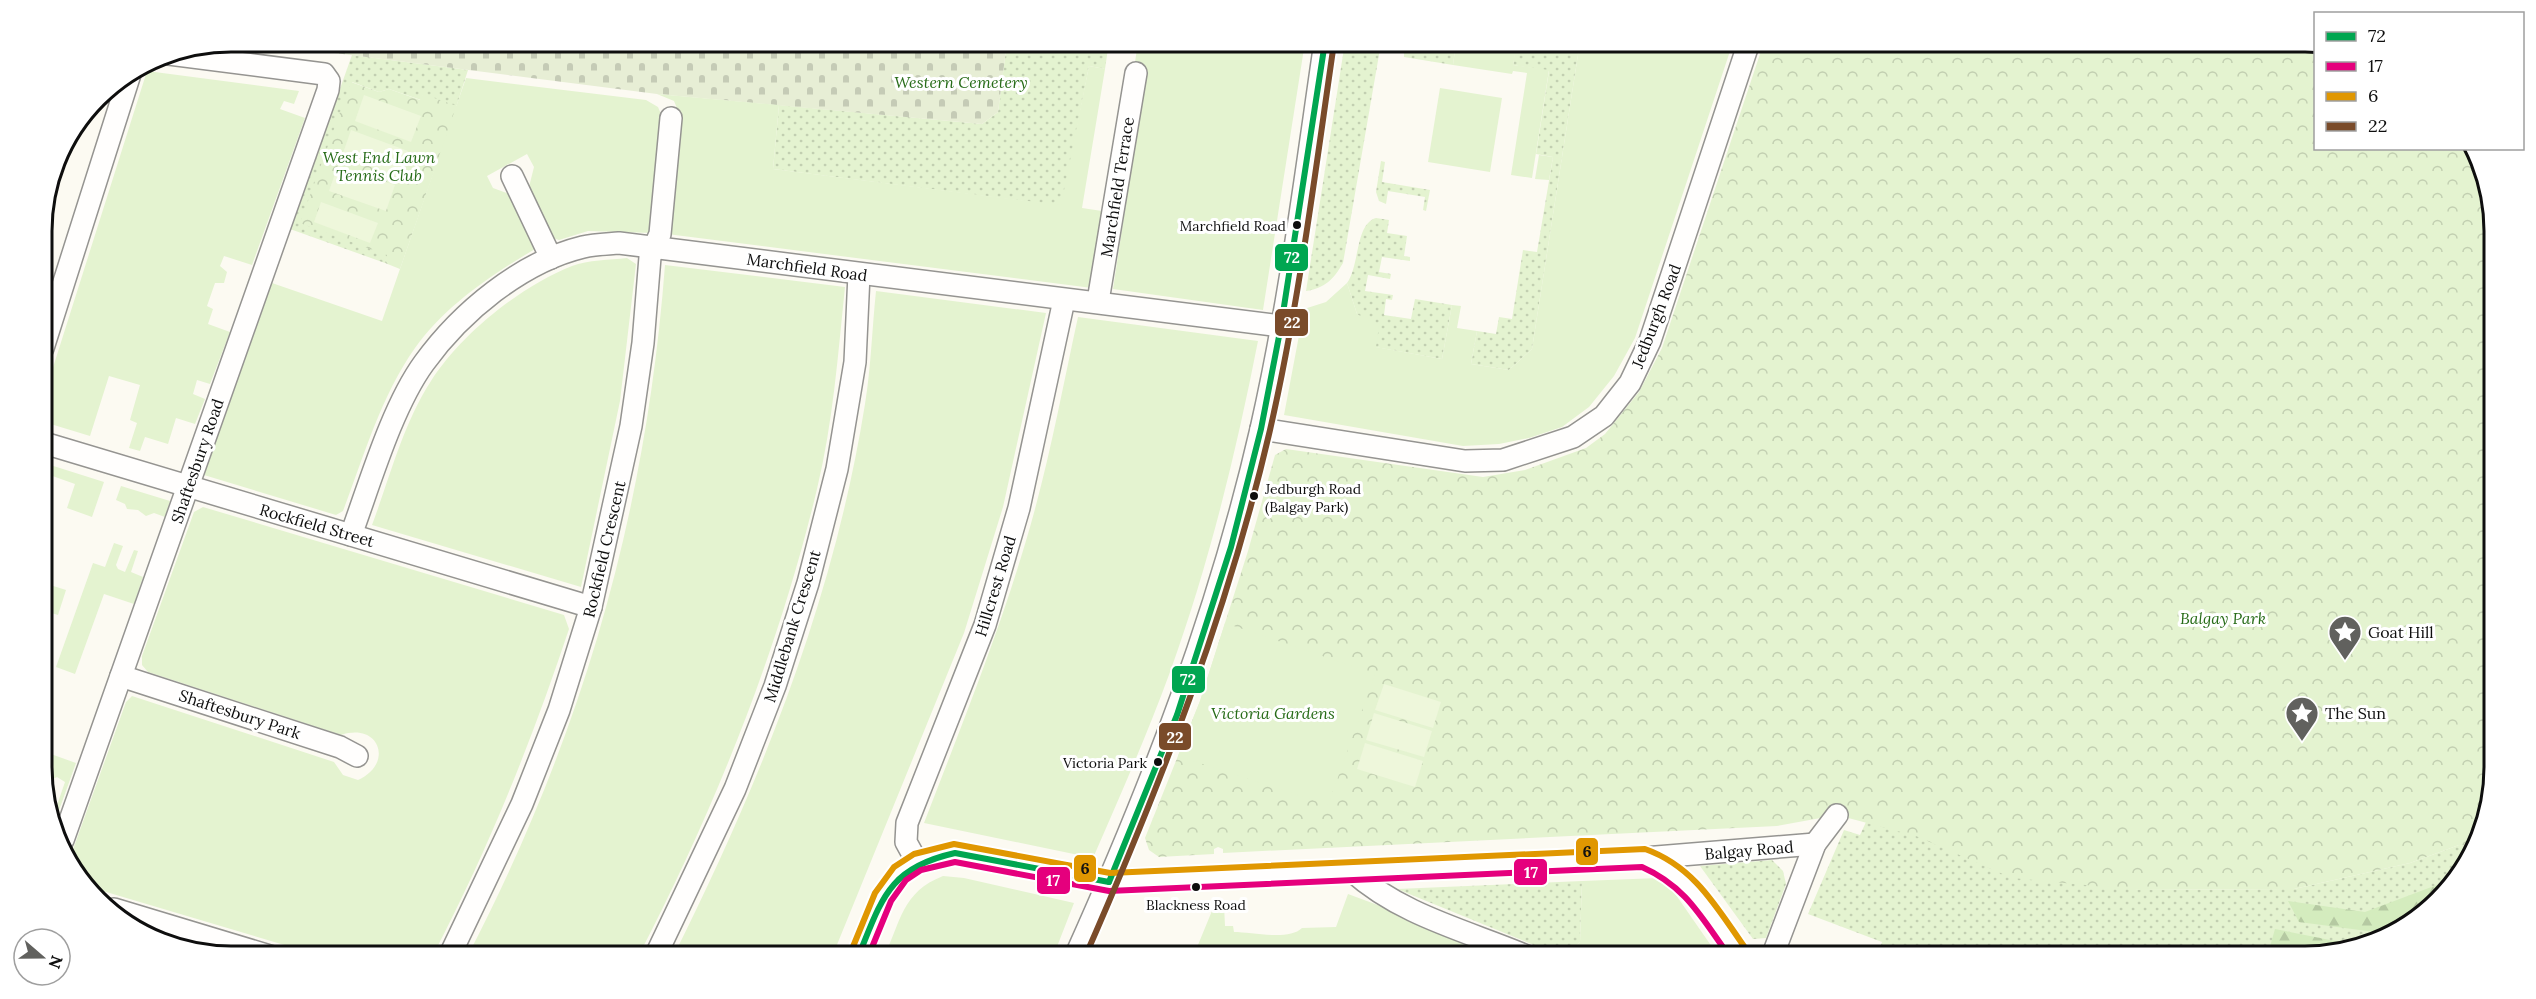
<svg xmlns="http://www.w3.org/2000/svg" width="2536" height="999" viewBox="0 0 2536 999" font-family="Lora,serif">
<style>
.grass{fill:url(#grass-dots)}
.forest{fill:url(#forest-firs)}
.cemetery{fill:url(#cemetery-stones)}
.park{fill:url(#park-crowns)}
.garden{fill:#e4f3d0}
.pitch{fill:#eef7db}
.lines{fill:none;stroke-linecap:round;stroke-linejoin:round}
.minor-casing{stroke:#959491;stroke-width:24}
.minor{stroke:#fffefd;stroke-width:21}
.bus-1-casing{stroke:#fff;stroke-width:10}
.bus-2-casing{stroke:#fff;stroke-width:10}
.bus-3-casing{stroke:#fff;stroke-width:10}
.bus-4-casing{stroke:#fff;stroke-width:10}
.bus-1{stroke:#00a651;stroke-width:6}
.bus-2{stroke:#e5007d;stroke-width:6}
.bus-3{stroke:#e09701;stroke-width:6}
.bus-4{stroke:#7a4b2a;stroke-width:6}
.bus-dot{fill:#0e0e0e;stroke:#fff;stroke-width:2}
.labels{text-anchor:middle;stroke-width:6;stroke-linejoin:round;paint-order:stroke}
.bus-label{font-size:14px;fill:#0e0e0e;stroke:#fff;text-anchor:end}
.park-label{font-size:16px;font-style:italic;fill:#276c18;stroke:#fff}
.street-label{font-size:16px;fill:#0e0e0e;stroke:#fff}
.poi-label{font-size:16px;fill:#0e0e0e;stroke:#fff;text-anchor:start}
.rim{fill:none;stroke:#0e0e0e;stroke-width:3}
.line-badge{stroke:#fff;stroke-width:2}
.badge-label{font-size:16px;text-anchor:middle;font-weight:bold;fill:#fff}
.pale-badge-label{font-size:16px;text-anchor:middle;font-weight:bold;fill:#111}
</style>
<defs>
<pattern id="grass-dots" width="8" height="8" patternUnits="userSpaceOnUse" patternTransform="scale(1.5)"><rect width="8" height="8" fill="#e4f3d0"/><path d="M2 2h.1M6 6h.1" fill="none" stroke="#c2cfb1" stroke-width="1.8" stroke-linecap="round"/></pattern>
<pattern id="forest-firs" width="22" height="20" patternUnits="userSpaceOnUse" patternTransform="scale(1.5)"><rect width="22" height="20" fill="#d4ecbe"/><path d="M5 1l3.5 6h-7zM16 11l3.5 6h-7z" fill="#b5c9a2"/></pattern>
<pattern id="cemetery-stones" width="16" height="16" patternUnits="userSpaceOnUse" patternTransform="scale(1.5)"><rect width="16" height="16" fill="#e7eed5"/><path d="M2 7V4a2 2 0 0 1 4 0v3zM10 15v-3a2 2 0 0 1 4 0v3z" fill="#c5cbb6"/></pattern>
<pattern id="park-crowns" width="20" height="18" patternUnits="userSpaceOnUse" patternTransform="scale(1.5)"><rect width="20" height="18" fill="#e4f3d0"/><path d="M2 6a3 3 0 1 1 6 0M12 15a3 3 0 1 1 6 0" fill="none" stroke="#c2cfb1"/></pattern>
</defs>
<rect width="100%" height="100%" fill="#fcfaf2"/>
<g class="grass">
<polygon points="1007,42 1109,42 1105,69 1089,66 1062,206 773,169 779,105 982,124 998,112"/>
<path d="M1345,42H1456L1453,65L1404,57V53L1380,49L1343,263C1333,280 1325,288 1306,291Z"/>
<polygon points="1504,42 1580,42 1532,349 1509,370 1471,364 1477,331 1496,334 1499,317 1512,319 1523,250 1537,252 1553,157 1536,154 1549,71 1513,65 1516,44"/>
<polygon points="352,55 468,70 436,170 423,95 421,100 389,89 379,92 352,82 388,255 385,263 290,229"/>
<polygon points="1381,161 1385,162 1382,182 1430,190 1426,211 1423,210 1425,197 1388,191 1386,204 1379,201 1376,192"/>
<path d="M1376,218L1389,220L1387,233L1407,236L1404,256L1410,257V261L1382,257L1379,272L1391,274L1390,279L1368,275L1365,291L1393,295L1392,300L1386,299L1384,315L1411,319L1415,299L1452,305L1442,359L1375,347L1357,314L1347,283C1360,265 1355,224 1376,218Z"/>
<polygon points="1866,822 2139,890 2294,889 2410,863 2459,845 2475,846 2455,883 2420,918 2366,947 2317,957 1877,957 1882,942 1808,914 1844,830 1860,835"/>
<polygon points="1772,860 1783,871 1786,884 1766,938 1753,939 1700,866"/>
<polygon points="1582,881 1580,942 1570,951 1571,957 1563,957 1397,889"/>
</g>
<g class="forest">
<polygon points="2458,877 2420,918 2396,931 2375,932 2299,922 2288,901 2365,912"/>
<polygon points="2275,929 2365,947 2317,957 2267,957"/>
</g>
<polygon class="cemetery" points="248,42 1007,42 998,112 982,124 657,94"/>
<g class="park">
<polygon points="1764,42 2305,42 2315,44 2316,148 2475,149 2492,206 2494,768 2484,829 2475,846 2459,845 2410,863 2294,889 2139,890 2012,878 1916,836 1837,815 1777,826 1223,853 1223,849 1218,847 1214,849 1214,854 1159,857 1149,850 1145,838 1200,701 1248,551 1275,455 1286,449 1483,477 1525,470 1586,448 1605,434 1639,392 1662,348"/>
<polygon points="351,82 379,92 389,89 420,100 423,94 457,106 400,269 385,263 387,255 300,223"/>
</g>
<g class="garden">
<polygon points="1138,42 1168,42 1213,51 1216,42 1305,42 1263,310 1113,289 1146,71 1134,69"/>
<polygon points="1456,42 1517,44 1513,65 1549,70 1532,178 1511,175 1527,73 1513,71 1512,74 1453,65"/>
<polygon points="1580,42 1733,42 1635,338 1614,376 1589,407 1562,427 1529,438 1499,444 1463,446 1284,415 1304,309 1326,302 1347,283 1357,314 1379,326 1376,347 1442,359 1452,305 1461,306 1457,328 1477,331 1471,364 1509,370 1532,349"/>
<polygon points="1089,66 1105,69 1082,208 1102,211 1092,288 667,234 679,113 674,101 657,94 779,105 773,169 1061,205"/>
<polygon points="147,71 299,91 294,104 284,101 280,109 305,118 252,265 224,256 220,266 227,272 224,283 215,283 207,306 213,309 208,324 230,332 210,384 197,380 193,394 205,399 195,424 176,418 168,444 145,437 140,451 129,448 137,423 130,420 140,385 109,376 90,436 44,422 43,399"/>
<path d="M466,78L646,100L658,107L663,119L653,233L588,231L559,240L553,238L529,187L534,167L527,154L487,176L493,188L512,195L536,243L535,249C491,275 445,306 415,348C381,396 364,456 343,511L336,515L204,475L272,283L382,321Z"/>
<polygon points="1440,88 1502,98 1490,172 1428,162"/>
<polygon points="1539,155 1553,157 1549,180 1535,179"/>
<path d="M627,258L636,264L620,401L581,587L372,525C390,477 403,424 431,381C461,334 521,286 572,266C588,260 610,260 627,258Z"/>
<path d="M665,265L845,287C838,354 833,423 817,489C778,652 715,808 638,957H467C582,736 646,514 665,265Z"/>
<path d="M876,291L1046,313L1003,507L964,633L832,957H673C761,781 834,599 865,404C871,367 872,329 876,291Z"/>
<path d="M1078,317L1258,341C1236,453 1209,564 1170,672C1147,735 1120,796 1093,858L924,823C964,719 1006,616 1035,509C1052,446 1064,381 1078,317Z"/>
<polygon points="44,463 104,482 92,517 67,508 75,484 44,473"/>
<polygon points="121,486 170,501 165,517 154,513 146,516 138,510 127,509 125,504 116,500"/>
<path d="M203,507L564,615L569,629C531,743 488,850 432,957H325L86,886L71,855L126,702L132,696L334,762L343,775L358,780C394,764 380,722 341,735L148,672L142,665V656L194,512Z"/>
<polygon points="114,543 123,546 116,565 118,569 125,572 134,550 138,551 131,572 143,577 134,604 104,594 75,674 56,667 93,563 105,567"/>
<polygon points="44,583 66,590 58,615 45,611"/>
<polygon points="1225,623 1375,674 1328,805 1178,756 1200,701"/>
<polygon points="48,753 76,763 58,813 55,811 65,782 57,777 53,779 46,801 45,761"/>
<path d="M943,876L964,878L1074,903L1053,957H884C901,921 902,892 943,876Z"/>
<polygon points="1659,878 1669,885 1719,957 1571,957 1570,951 1580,942 1582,881"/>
<path d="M1348,894L1464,937L1476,957H1193L1214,906L1224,905L1225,926H1233L1234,932C1252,932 1289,941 1302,928L1336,927Z"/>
</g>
<g class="pitch">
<polygon points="364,95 421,116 411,142 355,121"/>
<polygon points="351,130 408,151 398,177 342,156"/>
<polygon points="338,165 395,185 386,211 329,191"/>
<polygon points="321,202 378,223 370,243 314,222"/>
<polygon points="1384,684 1441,702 1433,728 1375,710"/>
<polygon points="1374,713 1432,731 1424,757 1366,740"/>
<polygon points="1365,743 1423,761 1415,787 1357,769"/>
</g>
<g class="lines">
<defs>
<g id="minor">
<polyline points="512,176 551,258"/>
<polyline points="1098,301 1136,73"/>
<polyline points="43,348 130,74"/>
<polyline points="1261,429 1465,461 1503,460 1573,437 1604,416 1630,383 1650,341 1749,42"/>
<polyline points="44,443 591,607"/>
<path d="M351,535C370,483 392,407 424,363C461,312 521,262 583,247C595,244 608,244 619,243L1281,326"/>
<polyline points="121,676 340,747 357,756"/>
<polyline points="63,840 328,90 329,81 324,74 169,54"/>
<polyline points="1647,859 1671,870 1689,886 1741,957"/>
<polyline points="917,862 906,842 907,823 985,625 1019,508 1064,300"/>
<path d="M1352,871C1402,916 1468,931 1529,957"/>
<polyline points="114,909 273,957"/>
<polyline points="449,957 522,804 559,710 591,607 631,426 643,343 650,257 660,234 671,118"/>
<polyline points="655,957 735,789 775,686 808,583 837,469 855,362 859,274"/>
<polyline points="858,957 883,897 900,873 917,862 955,853 1109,882 1644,858 1815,844"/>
<path d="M1075,957C1152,786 1219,612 1261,429C1290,302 1306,171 1325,42"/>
<polyline points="1772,957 1815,844 1837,815"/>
</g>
</defs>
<use href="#minor" class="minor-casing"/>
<use href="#minor" class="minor"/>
<defs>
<g id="bus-1">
<polyline points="1109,882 1177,715 1231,547 1261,429 1281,326 1325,42"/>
<path d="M858,957C882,899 888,868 955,853L1109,882"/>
</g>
<path id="bus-2" d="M868,957L891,901L906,880L921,870L955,862L1109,891L1642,867C1687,887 1702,919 1730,957"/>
<path id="bus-3" d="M850,954L875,893L894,867L914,854L954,844L1110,873L1645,849C1696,867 1718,910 1748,952"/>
<path id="bus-4" d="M1085,957C1160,786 1228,612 1270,430C1299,303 1315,173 1334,43"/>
</defs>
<use href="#bus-1" class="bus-1-casing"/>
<use href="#bus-2" class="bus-2-casing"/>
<use href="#bus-3" class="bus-3-casing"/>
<use href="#bus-4" class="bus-4-casing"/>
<use href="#bus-1" class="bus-1"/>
<use href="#bus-2" class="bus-2"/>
<use href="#bus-3" class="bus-3"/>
<use href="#bus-4" class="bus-4"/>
</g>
<defs>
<symbol id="sight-pin" viewBox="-11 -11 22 30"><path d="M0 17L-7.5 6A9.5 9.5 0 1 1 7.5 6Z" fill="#61615e" stroke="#fff"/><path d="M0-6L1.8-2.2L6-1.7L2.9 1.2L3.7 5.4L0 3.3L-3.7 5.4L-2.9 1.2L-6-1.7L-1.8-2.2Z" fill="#fff"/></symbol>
</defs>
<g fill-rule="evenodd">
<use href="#sight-pin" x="2326" y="613" width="38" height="52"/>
<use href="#sight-pin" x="2283" y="694" width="38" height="52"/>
</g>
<g class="bus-dot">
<circle cx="1297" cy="225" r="5"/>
<circle cx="1254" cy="496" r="5"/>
<circle cx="1158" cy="762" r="5"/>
<circle cx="1196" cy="887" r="5"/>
</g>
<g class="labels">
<g class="bus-label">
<text x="1286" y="231">Marchfield Road</text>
<text x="1265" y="494" text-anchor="start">Jedburgh Road<tspan x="1265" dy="18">(Balgay Park)</tspan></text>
<text x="1147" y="768">Victoria Park</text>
<text x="1196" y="910" text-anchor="middle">Blackness Road</text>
</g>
<g class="park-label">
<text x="961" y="88">Western Cemetery</text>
<text x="379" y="163">West End Lawn<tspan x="379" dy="18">Tennis Club</tspan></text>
<text x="2223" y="624">Balgay Park</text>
<text x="1273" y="719">Victoria Gardens</text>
</g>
<g class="street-label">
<text transform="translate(1117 187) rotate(-81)" y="6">Marchfield Terrace</text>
<text transform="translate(807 267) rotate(8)" y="6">Marchfield Road</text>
<text transform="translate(1656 316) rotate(-69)" y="6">Jedburgh Road</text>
<text transform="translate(197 461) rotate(-71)" y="6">Shaftesbury Road</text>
<text transform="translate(317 525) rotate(16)" y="6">Rockfield Street</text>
<text transform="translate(604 549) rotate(-77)" y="6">Rockfield Crescent</text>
<text transform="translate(995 586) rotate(-73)" y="6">Hillcrest Road</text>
<text transform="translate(792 626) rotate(-73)" y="6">Middlebank Crescent</text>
<text transform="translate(240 714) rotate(18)" y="6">Shaftesbury Park</text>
<text transform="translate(1749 850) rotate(-5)" y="6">Balgay Road</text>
</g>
<g class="poi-label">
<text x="2368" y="638">Goat Hill</text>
<text x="2325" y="719">The Sun</text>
</g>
</g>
<path d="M0 0H2536V999H0ZM231 52H2305A179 179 0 0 1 2484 231V767A179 179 0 0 1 2305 946H231A179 179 0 0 1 52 767V231A179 179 0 0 1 231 52Z" fill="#fff" fill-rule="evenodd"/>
<path class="rim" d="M231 52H2305A179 179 0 0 1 2484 231V767A179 179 0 0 1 2305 946H231A179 179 0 0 1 52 767V231A179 179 0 0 1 231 52Z"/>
<g class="line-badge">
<rect x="1274" y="243" width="35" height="29" rx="6" fill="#00a651"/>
<rect x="1274" y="308" width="35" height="29" rx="6" fill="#7a4b2a"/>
<rect x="1171" y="665" width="35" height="29" rx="6" fill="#00a651"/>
<rect x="1158" y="722" width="34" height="29" rx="6" fill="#7a4b2a"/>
<rect x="1575" y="837" width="24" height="29" rx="6" fill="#e09701"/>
<rect x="1073" y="854" width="24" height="29" rx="6" fill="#e09701"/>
<rect x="1513" y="858" width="35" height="28" rx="6" fill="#e5007d"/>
<rect x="1036" y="866" width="35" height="29" rx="6" fill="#e5007d"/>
</g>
<g class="badge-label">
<text x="1292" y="263">72</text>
<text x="1292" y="328">22</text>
<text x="1188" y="685">72</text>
<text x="1175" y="743">22</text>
<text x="1531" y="878">17</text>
<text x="1053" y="886">17</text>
</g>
<g class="pale-badge-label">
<text x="1587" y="857">6</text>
<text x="1085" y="874">6</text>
</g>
<rect x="2314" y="12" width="210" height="138" fill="#ffffff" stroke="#9f9f9f" stroke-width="1.5"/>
<rect x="2326" y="32" width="30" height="9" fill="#00a651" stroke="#9f9f9f" stroke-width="1.5"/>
<text x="2368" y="42" font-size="18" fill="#0e0e0e">72</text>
<rect x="2326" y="62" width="30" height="9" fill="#e5007d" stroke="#9f9f9f" stroke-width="1.5"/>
<text x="2368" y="72" font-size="18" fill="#0e0e0e">17</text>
<rect x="2326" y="92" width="30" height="9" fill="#e09701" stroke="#9f9f9f" stroke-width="1.5"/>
<text x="2368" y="102" font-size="18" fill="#0e0e0e">6</text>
<rect x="2326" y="122" width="30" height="9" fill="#7a4b2a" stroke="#9f9f9f" stroke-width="1.5"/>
<text x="2368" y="132" font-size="18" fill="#0e0e0e">22</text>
<g transform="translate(42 957) rotate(110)"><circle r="28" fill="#ffffff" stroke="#9f9f9f" stroke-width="1.5"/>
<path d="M0-4.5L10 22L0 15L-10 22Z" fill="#61615e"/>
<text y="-9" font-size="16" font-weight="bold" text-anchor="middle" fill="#0e0e0e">N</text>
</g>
</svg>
